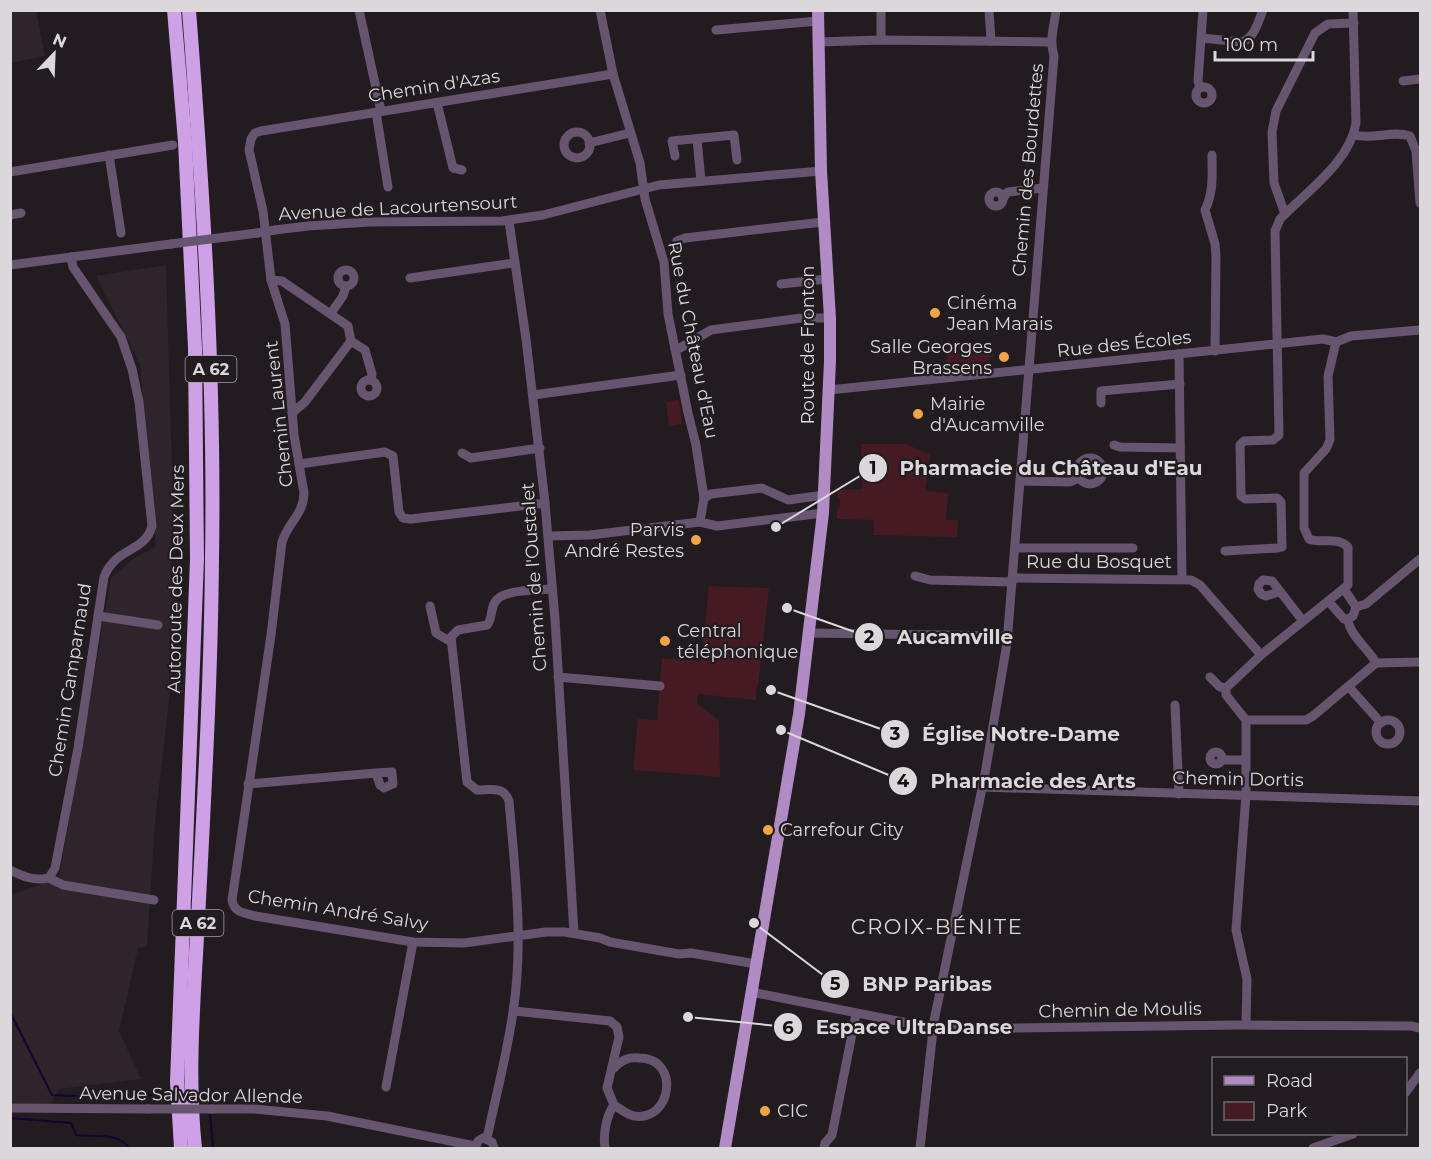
<svg xmlns="http://www.w3.org/2000/svg" width="1431" height="1159" viewBox="0 0 1431 1159" font-family="Montserrat,sans-serif">
<style>
.built{fill:#2e242c}
.green{fill:#461a22}
.lines{fill:none;stroke-linecap:round;stroke-linejoin:round}
.stream{stroke:#150331;stroke-width:2}
.minor{stroke:#675570;stroke-width:9}
.major{stroke:#b08bc4;stroke-width:12}
.highway{stroke:#cea0e6;stroke-width:14}
.minor-bridge{stroke:#675570;stroke-width:9}
.poi-dot{fill:#f3a443;stroke:#221c21;stroke-width:2}
.labels{text-anchor:middle;stroke-width:4.5;stroke-linejoin:round;paint-order:stroke}
.shield{fill:#221c21;stroke:#a49fa3;stroke-width:1.5}
.shield-label{font-size:16px;font-weight:bold;fill:#dbd7db}
.street-label{font-size:18px;fill:#dbd7db;stroke:#221c21}
.poi-label{font-size:18px;fill:#dbd7db;stroke:#221c21;text-anchor:start}
.quarter-label{font-size:21px;letter-spacing:1.5px;fill:#dbd7db;stroke:#221c21}
.leader{fill:none;stroke:#dbd7db;stroke-width:2}
.callout-dot{fill:#dbd7db;stroke:#221c21;stroke-width:2}
.mark-label{font-size:18px;text-anchor:middle;font-weight:bold;fill:#111}
.callout-label{font-size:20px;text-anchor:middle;font-weight:bold;fill:#dbd7db;stroke:#221c21;stroke-width:4.5;stroke-linejoin:round;paint-order:stroke}
</style>
<rect width="100%" height="100%" fill="#221c21"/>
<g class="built">
<polygon points="11,10 36,11 45,56 11,63"/>
<polygon points="166,265 173,505 170,596 182,606 180,650 174,658 155,821 147,946 138,948 119,1031 141,1079 59,1089 49,1106 11,1103 10,891 13,894 59,878 111,578 132,560 156,546 140,364 96,276"/>
</g>
<g class="green">
<polygon points="992,341 993,355 980,370 946,374 947,348 957,348 957,345"/>
<polygon points="679,400 682,424 669,426 666,402"/>
<polygon points="861,444 906,444 930,455 925,491 948,493 946,520 958,520 957,537 873,535 874,520 837,519 837,510 840,506 840,499 837,497 837,490 862,489"/>
<polygon points="709,586 769,588 758,685 756,689 756,700 698,694 697,703 719,721 720,777 633,770 638,719 657,720 662,658 701,661"/>
</g>
<g class="lines">
<g class="stream">
<polyline points="10,1012 52,1095 121,1098 162,1094"/>
<polyline points="209,1095 210,1107"/>
<polyline points="210,1113 213,1148"/>
<path d="M10,1118L71,1123L76,1135C94,1137 118,1132 129,1148"/>
</g>
<g class="minor">
<polyline points="359,10 381,111"/>
<polyline points="600,10 613,74 640,163 645,199 664,262 668,314 688,413 696,445 704,498"/>
<polyline points="989,10 991,41"/>
<polyline points="716,30 818,21"/>
<path d="M1202,38L1242,42C1255,37 1258,22 1263,10"/>
<polyline points="881,40 881,10"/>
<polyline points="818,42 881,40 1050,42"/>
<path d="M613,74L261,131L255,133L251,139L249,150L263,211L271,280L285,324L294,435L304,493C304,514 288,522 282,542L271,635L232,900C234,912 243,913 255,916L413,942L464,943L546,932H565L600,938L610,942L679,954L691,953L756,964"/>
<polyline points="1403,81 1420,79"/>
<circle cx="1204" cy="95" r="8"/>
<polyline points="1200,88 1198,81 1203,10"/>
<polyline points="437,103 453,168 462,170"/>
<polyline points="376,112 388,187"/>
<circle cx="577" cy="145" r="13"/>
<path d="M1354,135C1373,140 1393,130 1410,136L1416,151L1420,203"/>
<polyline points="697,139 701,181"/>
<polyline points="589,143 630,133"/>
<polyline points="109,155 121,233"/>
<path d="M1212,155C1212,174 1214,192 1205,210L1215,244L1216,256L1215,351"/>
<polyline points="675,156 672,141 734,135 737,160"/>
<polyline points="10,172 173,145"/>
<circle cx="996" cy="199" r="7"/>
<polyline points="1003,198 1008,192 1043,188"/>
<polyline points="1285,214 1274,183 1272,132 1276,111 1315,33 1328,24 1354,23"/>
<polyline points="10,215 21,213"/>
<polyline points="509,221 526,339 545,503 555,619 574,933"/>
<polyline points="275,230 308,226 369,222 502,221 543,215 659,185 821,171"/>
<polyline points="226,237 257,233"/>
<polyline points="677,245 677,241 685,238 823,222"/>
<polyline points="10,265 171,244"/>
<circle cx="346" cy="278" r="8"/>
<polyline points="410,278 514,263"/>
<polyline points="271,280 282,281 348,326 351,341 305,402 292,413"/>
<polyline points="781,284 827,279"/>
<polyline points="331,313 343,296 346,286"/>
<polyline points="351,341 365,350 372,374 371,380"/>
<polyline points="675,349 680,348 711,330 801,318 830,318"/>
<polyline points="1179,354 1182,579"/>
<circle cx="369" cy="388" r="8"/>
<polyline points="829,390 1323,339 1336,342 1351,336 1420,330"/>
<polyline points="533,395 681,375"/>
<polyline points="1101,403 1101,391 1180,384"/>
<polyline points="1114,445 1120,447 1180,448"/>
<polyline points="462,453 471,458 540,448"/>
<circle cx="1090" cy="471" r="13"/>
<polyline points="299,464 385,452 393,456 399,512 403,518 411,519 545,503"/>
<polyline points="1020,481 1070,482 1079,478"/>
<polyline points="823,513 717,526 700,522 704,498 711,494 762,488 788,500 824,495"/>
<polyline points="548,536 590,535 700,522"/>
<polyline points="1015,548 1133,548"/>
<path d="M1225,551L1278,548L1282,547L1281,502L1277,498L1245,499L1241,496L1240,445L1244,441L1273,440L1279,435L1275,231L1280,219C1306,192 1350,162 1356,123L1353,10"/>
<polyline points="915,576 930,580 1012,582"/>
<polyline points="1012,578 1191,580 1200,585 1261,655"/>
<polyline points="1279,592 1266,596 1261,594 1258,589 1259,584 1263,580 1272,581 1303,621"/>
<polyline points="1329,602 1344,619 1348,619 1353,616 1356,607 1344,589"/>
<polyline points="430,606 436,633 451,642"/>
<polyline points="1356,607 1366,604 1420,559"/>
<polyline points="98,616 158,625"/>
<path d="M1348,619C1349,635 1369,649 1376,663L1420,662"/>
<polyline points="809,633 1008,636"/>
<polyline points="558,677 660,686"/>
<polyline points="1210,677 1220,687 1226,688"/>
<polyline points="1349,687 1381,723"/>
<polyline points="1175,705 1179,794"/>
<polyline points="1246,720 1306,720 1313,716 1376,663"/>
<circle cx="1388" cy="732" r="12"/>
<circle cx="1216" cy="758" r="6"/>
<polyline points="1222,760 1245,760"/>
<polyline points="248,784 376,773 392,772 393,784 384,788 380,785 376,773"/>
<polyline points="982,787 1420,801"/>
<path d="M10,870C24,877 34,881 49,878L63,885L154,900"/>
<path d="M49,878L55,868L78,748L104,577C116,546 145,553 152,526L139,402L132,369L121,337L73,267L71,257"/>
<polyline points="751,992 938,1029 1237,1025 1411,1026 1420,1028"/>
<path d="M514,1011L610,1021L617,1027L619,1037L607,1088L614,1105C606,1116 603,1135 605,1148"/>
<path d="M1246,1024L1247,979L1236,930L1246,794V720L1226,695V688L1261,655L1348,585V547C1337,536 1322,544 1309,539L1304,528V473L1326,449L1330,440L1328,376L1336,342"/>
<polyline points="386,1087 413,942"/>
<polyline points="1406,1092 1420,1073"/>
<path d="M614,1105C619,1108 627,1115 634,1116C672,1122 681,1058 639,1058C628,1057 622,1060 614,1068"/>
<polyline points="10,1108 148,1109"/>
<polyline points="212,1109 254,1109 327,1116 475,1146"/>
<path d="M487,1138C496,1096 507,1054 513,1012C524,942 515,871 509,801C504,786 491,790 477,790L467,782L451,637L458,630L487,625C493,618 490,610 495,602C502,589 538,590 552,589"/>
<polyline points="475,1148 478,1141 483,1138 492,1142 494,1148"/>
<polyline points="824,1148 825,1143 832,1135 856,1014"/>
<path d="M920,1148L934,1021L985,774L1007,643L1054,56C1049,39 1054,28 1056,10"/>
<polyline points="1313,1148 1353,1134"/>
</g>
<polyline class="major" points="725,1148 799,714 823,513 830,361 830,318 821,171 818,10"/>
<g class="highway">
<polyline points="174,10 185,142 195,348 197,559 177,1082 181,1148"/>
<path d="M189,10C203,193 215,376 212,559C211,679 204,800 198,920C194,992 187,1076 195,1148"/>
</g>
<g class="minor-bridge">
<polyline points="257,233 275,230"/>
<polyline points="171,244 226,237"/>
<polyline points="148,1109 212,1109"/>
</g>
</g>
<g class="poi-dot">
<circle cx="935" cy="313" r="6"/>
<circle cx="1004" cy="357" r="6"/>
<circle cx="918" cy="414" r="6"/>
<circle cx="696" cy="540" r="6"/>
<circle cx="665" cy="641" r="6"/>
<circle cx="768" cy="830" r="6"/>
<circle cx="765" cy="1111" r="6"/>
</g>
<g class="labels">
<g class="shield">
<rect x="185.5" y="356" width="51" height="26" rx="4.5"/>
<rect x="172.5" y="910" width="51" height="26" rx="4.5"/>
</g>
<g class="shield-label">
<text x="211" y="375">A 62</text>
<text x="198" y="929">A 62</text>
</g>
<g class="street-label">
<text transform="translate(434 86) rotate(-9)" y="6">Chemin d'Azas</text>
<text transform="translate(1028 170) rotate(-85)" y="6">Chemin des Bourdettes</text>
<text transform="translate(398 208) rotate(-3)" y="6">Avenue de Lacourtensourt</text>
<text transform="translate(693 340) rotate(79)" y="6">Rue du Château d'Eau</text>
<text transform="translate(1124 344) rotate(-6)" y="6">Rue des Écoles</text>
<text transform="translate(808 345) rotate(-90)" y="6">Route de Fronton</text>
<text transform="translate(279 414) rotate(-96)" y="6">Chemin Laurent</text>
<text x="1099" y="568">Rue du Bosquet</text>
<text transform="translate(534 577) rotate(-94)" y="6">Chemin de l'Oustalet</text>
<text transform="translate(176 579) rotate(-89)" y="6">Autoroute des Deux Mers</text>
<text transform="translate(70 680) rotate(-81)" y="6">Chemin Camparnaud</text>
<text transform="translate(1238 779) rotate(1)" y="6">Chemin Dortis</text>
<text transform="translate(338 910) rotate(9)" y="6">Chemin André Salvy</text>
<text transform="translate(1120 1010) rotate(-1)" y="6">Chemin de Moulis</text>
<text transform="translate(191 1095) rotate(1)" y="6">Avenue Salvador Allende</text>
</g>
<g class="poi-label">
<text x="947" y="309">Cinéma<tspan x="947" dy="21">Jean Marais</tspan></text>
<text x="992" y="353" text-anchor="end">Salle Georges<tspan x="992" dy="21">Brassens</tspan></text>
<text x="930" y="410">Mairie<tspan x="930" dy="21">d'Aucamville</tspan></text>
<text x="684" y="536" text-anchor="end">Parvis<tspan x="684" dy="21">André Restes</tspan></text>
<text x="677" y="637">Central<tspan x="677" dy="21">téléphonique</tspan></text>
<text x="780" y="836">Carrefour City</text>
<text x="777" y="1117">CIC</text>
</g>
<g class="quarter-label">
<text x="937" y="934">CROIX-BÉNITE</text>
</g>
</g>
<path class="leader" d="M776 527L873 468M787 608L869 637M771 690L895 734M781 730L903 781M754 923L835 984M688 1017L788 1027"/>
<g class="callout-dot">
<circle cx="776" cy="527" r="6"/>
<circle cx="787" cy="608" r="6"/>
<circle cx="771" cy="690" r="6"/>
<circle cx="781" cy="730" r="6"/>
<circle cx="754" cy="923" r="6"/>
<circle cx="688" cy="1017" r="6"/>
<circle cx="873" cy="468" r="15"/>
<circle cx="869" cy="637" r="15"/>
<circle cx="895" cy="734" r="15"/>
<circle cx="903" cy="781" r="15"/>
<circle cx="835" cy="984" r="15"/>
<circle cx="788" cy="1027" r="15"/>
</g>
<g class="mark-label">
<text x="873" y="474">1</text>
<text x="869" y="643">2</text>
<text x="895" y="740">3</text>
<text x="903" y="787">4</text>
<text x="835" y="990">5</text>
<text x="788" y="1034">6</text>
</g>
<g class="callout-label">
<text x="1051" y="475">Pharmacie du Château d'Eau</text>
<text x="955" y="644">Aucamville</text>
<text x="1021" y="741">Église Notre-Dame</text>
<text x="1033" y="788">Pharmacie des Arts</text>
<text x="927" y="991">BNP Paribas</text>
<text x="914" y="1034">Espace UltraDanse</text>
</g>
<rect width="1431" height="1159" fill="none" stroke="#dbd7db" stroke-width="24"/>
<rect x="1212" y="1057" width="195" height="78" fill="#221c21" stroke="#6c676b" stroke-width="1.5"/>
<rect x="1224" y="1076" width="30" height="9" fill="#b08bc4" stroke="#6c676b" stroke-width="1.5"/>
<text x="1266" y="1087" font-size="18" fill="#dbd7db">Road</text>
<rect x="1224" y="1102" width="30" height="18" fill="#461a22" stroke="#6c676b" stroke-width="1.5"/>
<text x="1266" y="1117" font-size="18" fill="#dbd7db">Park</text>
<g transform="translate(54 54) rotate(23)" stroke="#221c21" stroke-width="4.5" paint-order="stroke">
<path d="M0-4.5L10 22L0 15L-10 22Z" fill="#dbd7db"/>
<text y="-9" font-size="16" font-weight="bold" text-anchor="middle" fill="#dbd7db">N</text>
</g>
<path d="M1215 51v9h98v-9" fill="none" stroke="#dbd7db" stroke-width="3"/>
<text x="1224" y="51" font-size="18" fill="#dbd7db" stroke="#221c21" stroke-width="4.5" paint-order="stroke">100 m</text>
</svg>
